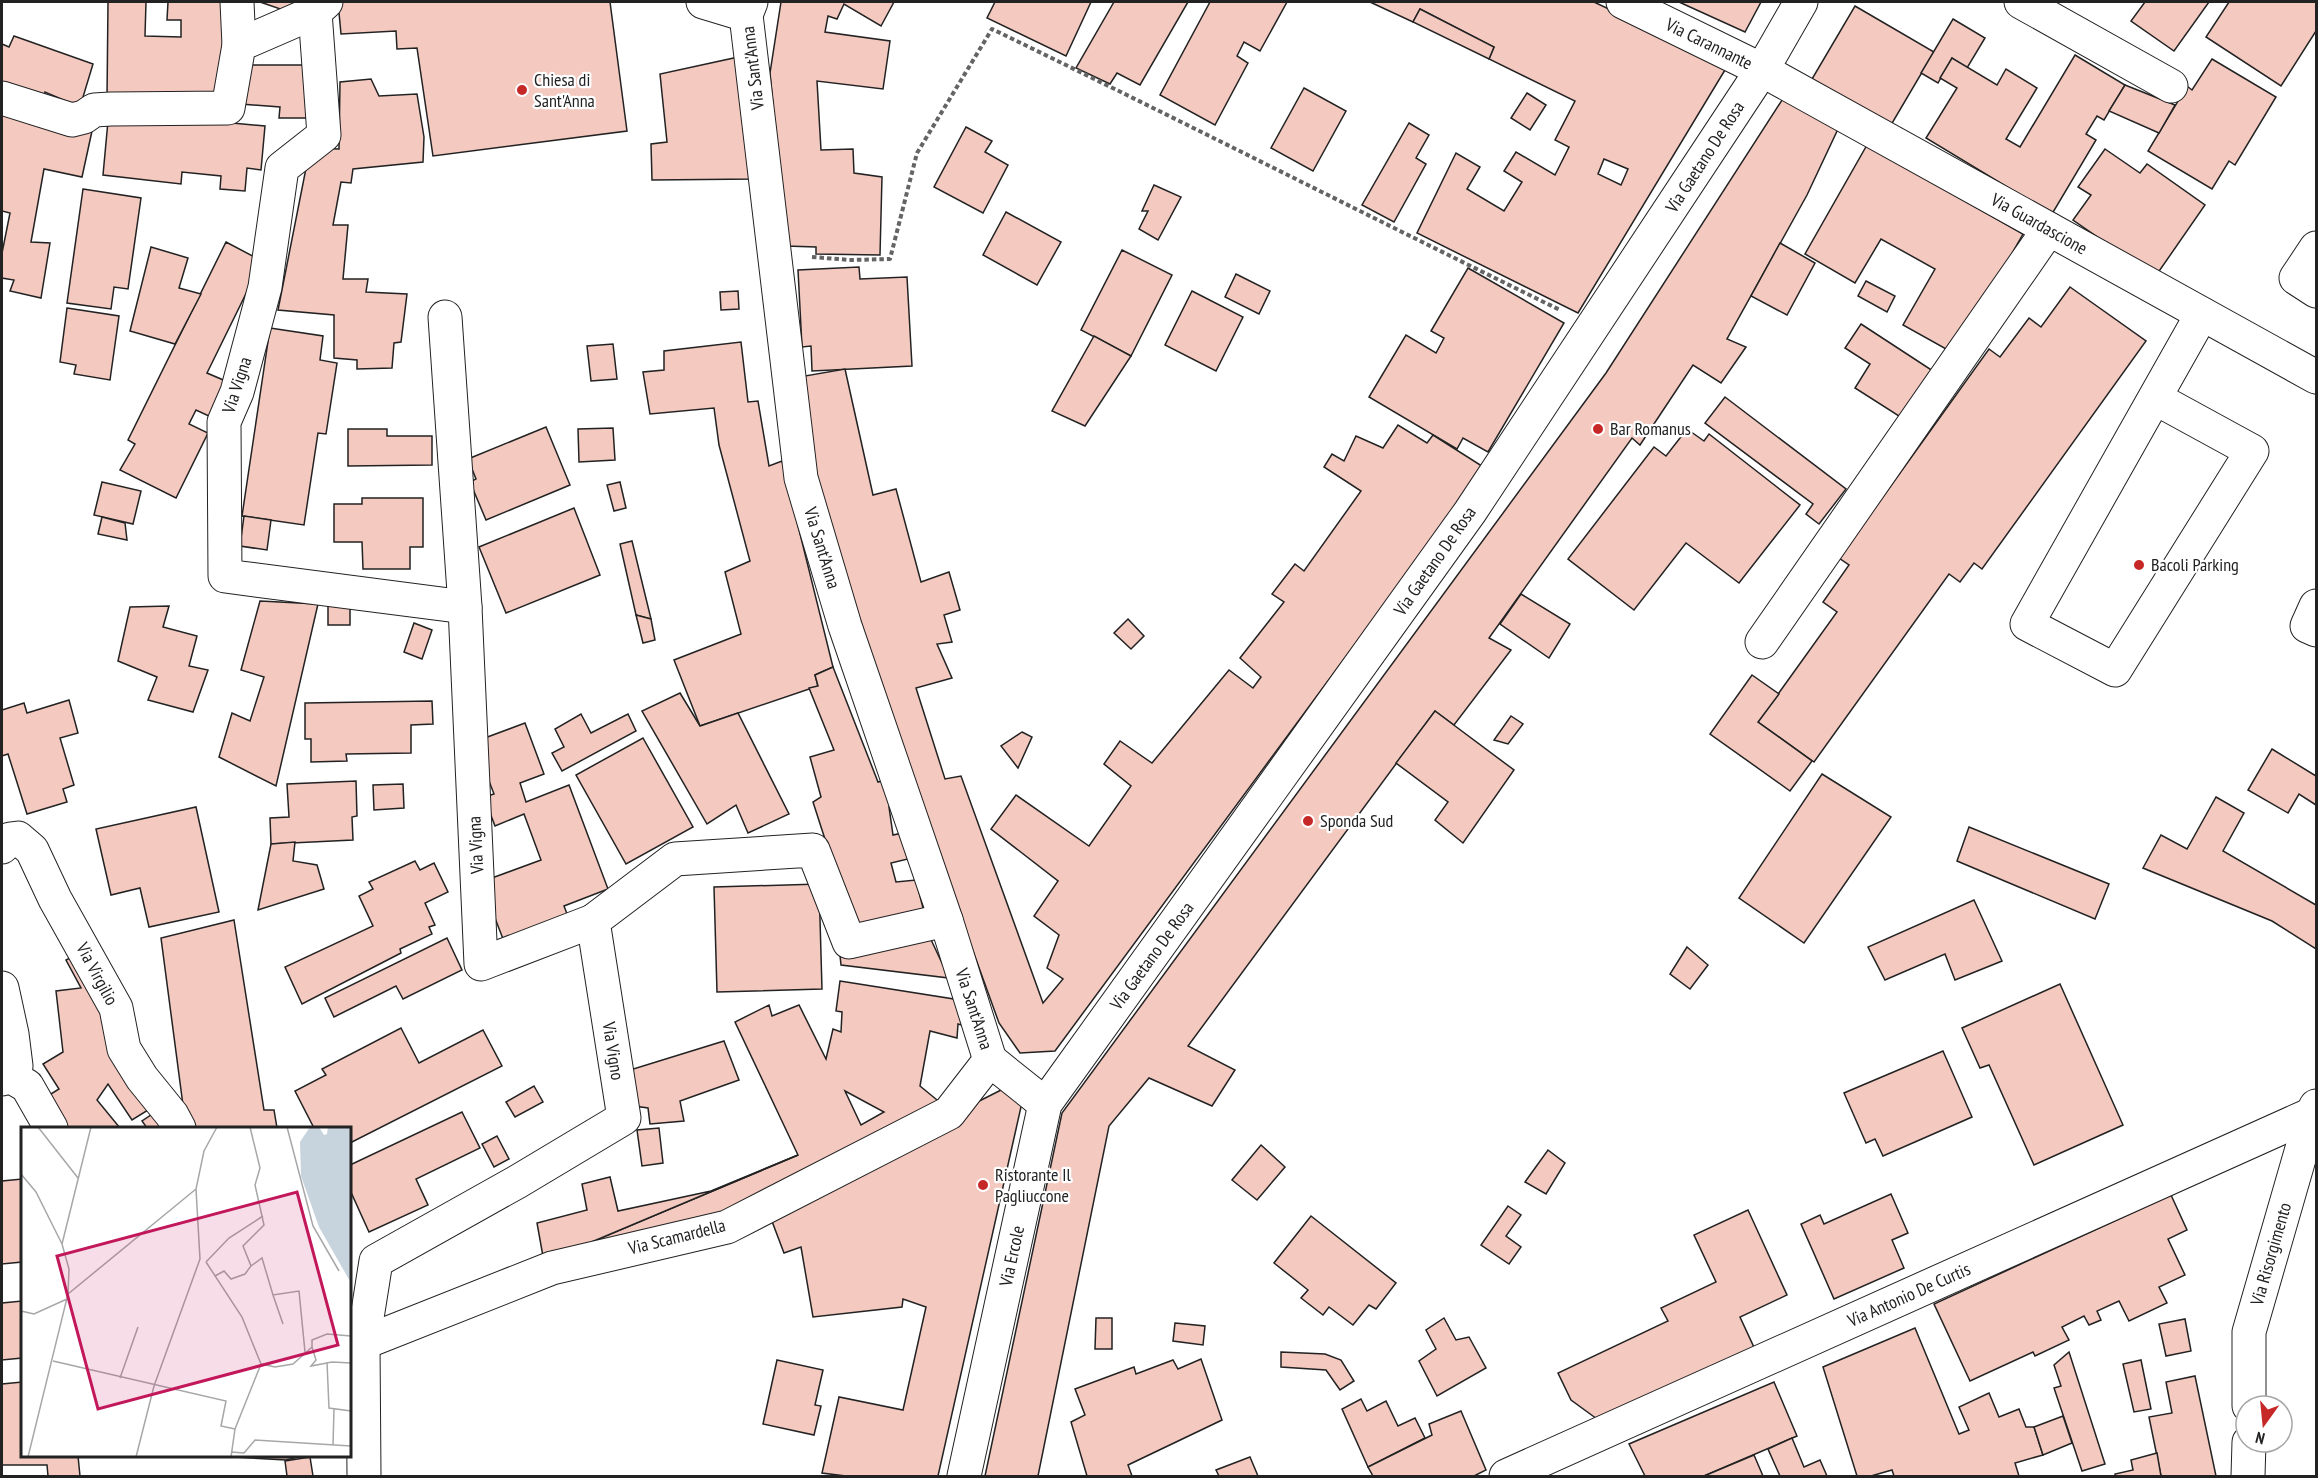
<svg xmlns="http://www.w3.org/2000/svg" width="2318" height="1478" viewBox="0 0 2318 1478" font-family="'PT Sans Narrow',sans-serif">
<style>
.building{fill:#f3c9c0;stroke:#222;stroke-width:1.5;fill-rule:evenodd}
.lines{fill:none;stroke-linecap:round;stroke-linejoin:round}
.minor-casing{stroke:#222;stroke-width:35}
.major-casing{stroke:#222;stroke-width:35}
.path{stroke:#646464;stroke-width:4;stroke-dasharray:4.5 3;stroke-linecap:butt}
.minor{stroke:#fff;stroke-width:33}
.major{stroke:#fff;stroke-width:33}
.poi-dot{fill:#c62828;stroke:#fff;stroke-width:2}
.labels{text-anchor:middle;stroke-width:4.5;stroke-linejoin:round;paint-order:stroke}
.street-label{font-size:18px;fill:#222;stroke:#fff}
.poi-label{font-size:18px;fill:#222;stroke:#fff;text-anchor:start}
.inset-road{fill:none;stroke:#a7a7a7;stroke-width:1.5}
.view{fill:#c2185b;fill-opacity:0.15;stroke:#c2185b;stroke-width:3}
.inset-edge{fill:none;stroke:#222;stroke-width:3}
</style>
<rect width="100%" height="100%" fill="#fff"/>
<g class="building">
<polygon points="108,2 146,2 145,36 181,37 181,20 167,20 168,2 225,2 224,99 107,98"/>
<polygon points="260,2 299,2 286,11"/>
<polygon points="338,2 610,2 627,131 433,156 417,48 397,49 396,31 341,34"/>
<polygon points="781,2 894,2 881,26 844,4 837,19 828,16 825,32 890,41 883,89 817,81 821,150 853,149 854,173 882,177 880,255 816,254 816,247 786,246 770,73"/>
<polygon points="995,2 1091,2 1066,56 987,18"/>
<polygon points="1114,2 1188,2 1140,85 1117,73 1110,84 1076,68"/>
<polygon points="1210,2 1287,2 1260,51 1244,42 1237,56 1248,63 1215,125 1160,95"/>
<path d="M1370,2H1594L1728,65L1578,313L1417,233L1456,153L1480,167L1467,189L1504,211L1522,182L1504,171L1516,152L1555,175L1569,147L1555,140L1575,101L1489,59L1494,47L1420,9L1413,22ZM1604,159L1628,169L1621,185L1598,174Z"/>
<polygon points="1679,2 1761,2 1745,32"/>
<polygon points="2145,2 2209,2 2174,51 2131,21"/>
<polygon points="2229,2 2316,2 2316,31 2281,86 2206,37"/>
<polygon points="1855,6 1934,52 1891,125 1812,79"/>
<polygon points="1420,9 1494,47 1489,59 1413,22"/>
<polygon points="1953,19 1985,38 1967,68 1952,58 1938,83 1921,73"/>
<polygon points="14,36 93,64 80,107 45,92 44,103 2,86 2,44 9,47"/>
<polygon points="2075,55 2125,85 2104,120 2097,116 2086,134 2096,140 2052,214 1926,138 1957,88 1940,78 1952,58 1997,85 2006,69 2037,88 2006,139 2020,147"/>
<polygon points="743,56 756,179 652,180 651,144 667,142 660,74"/>
<polygon points="2212,59 2276,97 2235,165 2229,161 2212,189 2148,151 2187,86 2192,90"/>
<polygon points="245,65 313,65 315,118 279,118 280,107 241,104"/>
<polygon points="371,79 379,96 417,94 424,137 423,162 353,169 351,183 341,182 333,225 348,225 343,279 368,279 366,292 407,294 401,342 394,343 392,368 357,369 357,360 334,358 334,315 278,310 310,148 339,149 340,82"/>
<polygon points="2125,85 2175,105 2159,133 2109,111"/>
<polygon points="1304,88 1346,111 1313,171 1271,148"/>
<polygon points="1527,93 1546,105 1530,130 1511,118"/>
<polygon points="1784,97 1838,129 1807,195 1727,339 1746,347 1721,383 1693,365 1640,445 1632,438 1489,638 1511,650 1454,725 1435,711 1188,1046 1235,1070 1212,1106 1149,1078 1109,1126 1038,1476 985,1476 1062,1113 1606,373"/>
<polygon points="2,115 92,131 82,177 44,169 31,242 50,243 41,298 10,291 14,280 2,278 2,253 10,213 2,211"/>
<polygon points="147,115 265,126 261,170 247,168 245,191 220,189 221,176 182,172 181,184 103,175 108,121 146,125"/>
<polygon points="1409,123 1429,135 1416,158 1426,164 1394,222 1362,205"/>
<polygon points="966,127 992,141 985,152 1008,165 983,213 934,187"/>
<polygon points="1867,145 2023,234 1955,354 1903,325 1935,269 1881,239 1855,283 1805,254"/>
<polygon points="2105,149 2140,173 2147,164 2205,205 2155,277 2073,220 2091,195 2078,187"/>
<polygon points="1154,185 1181,197 1158,240 1139,229 1148,211 1142,211"/>
<polygon points="83,189 141,198 128,289 114,287 111,309 67,303"/>
<polygon points="1006,212 1061,242 1037,285 983,255"/>
<polygon points="226,242 262,261 207,373 228,382 211,417 196,410 189,424 208,433 176,498 120,470 135,444 128,440"/>
<polygon points="1780,243 1815,263 1787,315 1751,296"/>
<polygon points="151,247 188,258 179,288 201,294 175,344 130,331"/>
<polygon points="1122,250 1172,275 1131,356 1081,330"/>
<polygon points="859,267 860,279 907,277 912,366 812,371 811,346 802,347 798,270"/>
<polygon points="1468,268 1564,323 1488,452 1463,438 1457,449 1369,397 1406,335 1436,353 1444,338 1431,331"/>
<polygon points="1236,274 1270,291 1259,314 1225,297"/>
<polygon points="1866,281 1895,296 1887,312 1858,296"/>
<polygon points="2070,287 2146,341 1982,569 1974,563 1960,582 1949,574 1814,762 1758,722 1837,612 1823,602 1849,565 1839,558 1989,349 2000,357 2029,318 2041,327"/>
<polygon points="738,291 739,309 721,310 720,292"/>
<polygon points="1192,291 1243,317 1216,371 1165,345"/>
<polygon points="67,308 119,316 110,380 74,374 76,365 60,362"/>
<polygon points="1861,324 1933,371 1902,418 1855,388 1870,364 1845,348"/>
<polygon points="270,328 323,336 320,360 337,363 326,434 318,433 304,525 242,516"/>
<polygon points="1094,336 1131,356 1085,426 1052,411"/>
<polygon points="741,342 748,402 758,401 769,466 782,461 833,667 815,675 818,686 700,726 674,660 741,634 725,572 750,561 719,445 714,408 650,414 643,372 664,370 664,351"/>
<polygon points="613,344 617,379 591,381 587,346"/>
<polygon points="845,369 873,495 896,489 921,582 949,572 960,610 944,615 952,642 937,644 952,678 916,688 945,779 961,776 1043,1003 1063,979 1047,968 1059,935 1034,916 1058,881 991,829 1016,795 1089,846 1131,786 1104,764 1120,741 1152,763 1229,670 1253,688 1261,677 1240,658 1284,602 1272,594 1295,564 1304,571 1361,491 1324,467 1332,454 1344,461 1356,436 1383,448 1398,425 1427,443 1433,435 1485,468 1055,1051 1020,1053 999,1023 882,699 812,467 799,377"/>
<polygon points="1725,397 1846,489 1819,524 1806,514 1813,504 1705,423"/>
<polygon points="546,427 570,485 486,520 470,482 476,479 468,459"/>
<polygon points="613,428 615,460 579,462 578,429"/>
<polygon points="348,429 387,429 387,436 432,436 432,465 348,466"/>
<polygon points="1687,429 1704,441 1709,434 1800,505 1739,583 1686,543 1634,610 1568,559 1654,447 1666,456"/>
<polygon points="102,482 141,491 133,524 94,515"/>
<polygon points="620,482 626,508 614,511 607,485"/>
<polygon points="362,498 423,498 423,547 410,547 410,569 363,569 362,542 334,542 334,504 362,504"/>
<polygon points="574,508 600,575 506,613 479,547"/>
<polygon points="244,516 271,520 267,550 240,546"/>
<polygon points="102,517 125,523 127,540 98,534"/>
<polygon points="632,541 651,619 636,615 620,544"/>
<polygon points="1521,594 1570,624 1549,658 1500,624"/>
<polygon points="350,597 350,625 328,625 328,598"/>
<polygon points="260,601 318,604 276,786 219,757 232,713 250,721 264,677 241,670"/>
<polygon points="169,606 163,627 197,636 189,666 208,670 193,712 148,700 157,677 118,661 130,607"/>
<polygon points="636,615 651,619 655,640 643,643"/>
<polygon points="1128,619 1144,636 1131,649 1114,633"/>
<polygon points="414,623 432,630 422,659 404,652"/>
<polygon points="833,667 878,782 894,778 901,806 889,807 893,835 907,832 912,858 891,863 896,882 916,880 924,912 854,929 813,802 821,797 810,757 834,750 809,688 818,686 815,675"/>
<polygon points="1752,675 1779,694 1758,722 1812,761 1790,791 1710,734"/>
<polygon points="680,693 700,726 738,713 789,814 748,833 736,805 707,824 642,711"/>
<polygon points="69,700 78,733 60,738 74,785 63,789 67,802 27,814 8,754 2,756 2,710 24,703 27,713"/>
<polygon points="432,701 433,724 411,725 411,753 346,754 347,761 311,762 311,739 305,739 305,703"/>
<polygon points="1435,711 1514,770 1463,843 1435,820 1448,802 1396,763"/>
<polygon points="581,714 591,733 628,714 636,731 562,771 552,753 564,747 555,729"/>
<polygon points="1511,716 1523,724 1508,744 1494,740"/>
<polygon points="525,723 544,774 520,783 526,802 569,785 608,889 564,906 569,919 505,944 481,882 541,860 524,814 495,826 484,797 494,794 474,742"/>
<polygon points="1022,732 1032,737 1018,768 1001,746"/>
<polygon points="643,738 693,827 626,864 576,775"/>
<polygon points="2272,749 2316,776 2316,805 2299,794 2288,813 2248,790"/>
<polygon points="1822,774 1891,817 1804,943 1739,898"/>
<polygon points="356,781 357,816 352,817 353,840 271,844 270,818 289,817 287,784"/>
<polygon points="403,784 404,808 374,810 373,785"/>
<polygon points="2216,797 2244,813 2223,851 2316,905 2316,949 2272,921 2143,868 2161,835 2187,849"/>
<polygon points="196,807 219,912 149,927 140,888 111,895 96,829"/>
<polygon points="1969,827 2109,884 2095,919 1957,861"/>
<polygon points="295,842 293,861 317,865 324,889 258,910 271,844"/>
<polygon points="415,861 420,870 434,863 448,892 425,903 435,925 429,927 432,934 400,949 401,953 302,1004 285,967 373,926 359,896 373,889 369,882"/>
<polygon points="819,884 822,989 717,992 714,887"/>
<polygon points="1974,900 2002,961 1955,980 1945,954 1885,980 1868,947"/>
<polygon points="234,920 264,1110 274,1110 277,1128 186,1128 161,938"/>
<polygon points="926,929 949,978 841,965 839,946"/>
<polygon points="447,938 462,970 403,999 396,986 334,1017 325,998"/>
<polygon points="1687,947 1708,965 1690,989 1670,974"/>
<polygon points="81,952 153,1107 132,1120 108,1084 97,1100 120,1128 66,1128 46,1097 59,1089 43,1064 63,1052 56,991 81,988 66,960"/>
<path d="M840,981L960,1000L965,1026L958,1024L957,1038L930,1031L920,1086L942,1104L723,1216L544,1262L798,1155L735,1022L769,1005L772,1016L799,1005L826,1059L833,1029L841,1032L842,1012L836,1011ZM845,1091L884,1112L861,1125Z"/>
<polygon points="2060,984 2123,1125 2034,1165 1989,1065 1980,1068 1962,1028"/>
<polygon points="401,1028 419,1063 483,1030 502,1066 350,1143 350,1128 314,1128 295,1091 326,1075 322,1069"/>
<polygon points="724,1041 739,1080 680,1101 684,1121 650,1124 648,1108 634,1106 630,1070"/>
<polygon points="1943,1051 1972,1117 1883,1156 1875,1139 1866,1143 1844,1093"/>
<polygon points="1011,1085 1023,1098 938,1476 846,1476 822,1473 839,1397 903,1410 926,1307 903,1299 902,1307 813,1317 801,1247 784,1253 767,1208"/>
<polygon points="534,1086 543,1102 515,1117 506,1102"/>
<polygon points="462,1112 480,1148 416,1179 428,1205 369,1232 350,1190 350,1165"/>
<polygon points="154,1113 165,1128 147,1128 142,1121"/>
<polygon points="659,1128 663,1163 642,1166 637,1130"/>
<polygon points="497,1136 509,1159 494,1167 482,1144"/>
<polygon points="1261,1145 1285,1167 1257,1200 1232,1180"/>
<polygon points="1548,1150 1565,1163 1546,1194 1525,1182"/>
<polygon points="798,1155 544,1262 537,1223 587,1210 582,1184 610,1177 618,1211 711,1191"/>
<polygon points="22,1179 22,1262 2,1264 2,1181"/>
<polygon points="1891,1194 1908,1233 1892,1240 1904,1268 1834,1299 1801,1224 1820,1215 1824,1224"/>
<polygon points="2171,1195 2187,1230 2168,1239 2185,1275 2159,1287 2167,1303 2129,1321 2119,1301 2097,1311 2101,1320 2089,1325 2084,1316 2062,1327 2069,1340 2035,1356 2033,1352 1970,1381 1934,1304"/>
<polygon points="1508,1206 1521,1215 1506,1236 1521,1247 1509,1264 1481,1245"/>
<polygon points="1748,1210 1787,1295 1740,1317 1758,1356 1608,1427 1571,1400 1558,1373 1668,1321 1661,1308 1716,1282 1694,1235"/>
<polygon points="1311,1216 1396,1283 1376,1309 1369,1305 1353,1325 1329,1307 1323,1315 1301,1298 1308,1290 1274,1263"/>
<polygon points="22,1301 22,1358 2,1360 2,1303"/>
<polygon points="1096,1318 1112,1318 1112,1349 1095,1349"/>
<polygon points="1444,1318 1456,1340 1469,1337 1486,1368 1437,1396 1419,1361 1436,1349 1426,1330"/>
<polygon points="2185,1319 2191,1351 2166,1356 2159,1324"/>
<polygon points="1175,1323 1205,1326 1203,1345 1173,1341"/>
<polygon points="1915,1328 1959,1434 1969,1430 1959,1407 1989,1393 1999,1417 2019,1409 2026,1427 2034,1427 2043,1455 2015,1463 2019,1476 1894,1476 1892,1470 1871,1476 1857,1476 1823,1367"/>
<polygon points="1281,1352 1325,1354 1341,1360 1354,1381 1340,1390 1326,1370 1281,1367"/>
<polygon points="2069,1352 2105,1464 2082,1471 2054,1388 2061,1386 2054,1365"/>
<polygon points="1201,1359 1222,1420 1128,1465 1132,1476 1087,1476 1071,1422 1085,1415 1075,1389 1134,1367 1136,1374 1173,1360 1178,1369"/>
<polygon points="777,1360 823,1370 815,1405 821,1406 814,1435 763,1424"/>
<polygon points="2141,1360 2151,1409 2134,1412 2123,1364"/>
<polygon points="2195,1376 2216,1476 2161,1476 2149,1417 2172,1413 2166,1382"/>
<polygon points="22,1382 22,1456 78,1456 80,1476 48,1476 47,1465 2,1465 2,1384"/>
<polygon points="1774,1382 1797,1436 1704,1476 1645,1476 1629,1444"/>
<polygon points="1361,1399 1367,1411 1386,1401 1398,1426 1415,1418 1425,1438 1368,1467 1342,1409"/>
<polygon points="1461,1411 1486,1470 1474,1476 1373,1476 1368,1467 1432,1435 1429,1424"/>
<polygon points="2063,1416 2072,1443 2043,1455 2034,1427"/>
<polygon points="1792,1438 1804,1467 1820,1460 1827,1476 1780,1476 1768,1449"/>
<polygon points="2157,1453 2161,1476 2115,1476 2115,1474 2133,1470 2131,1460"/>
<polygon points="1754,1455 1763,1476 1704,1476"/>
<polygon points="215,1456 302,1456 286,1460"/>
<polygon points="310,1457 313,1476 287,1476 285,1461"/>
<polygon points="1250,1457 1258,1476 1219,1476 1216,1470"/>
</g>
<g class="lines">
<defs>
<g id="minor">
<polyline points="237,2 239,45"/>
<polyline points="703,2 746,15"/>
<polyline points="751,2 746,15 801,478 845,626 946,920 990,1060"/>
<polyline points="1623,2 1762,70 2316,377"/>
<polyline points="2021,2 2171,86"/>
<polyline points="315,12 324,135 282,168 265,287 237,392 224,422 225,576 465,607 481,964 593,921"/>
<polyline points="2,98 72,120 84,117 94,110 111,109 228,108 239,45 315,12 326,2"/>
<polyline points="2316,248 2296,278 2316,291"/>
<polyline points="445,317 465,607"/>
<polyline points="2155,398 2252,451 2115,670 2027,624 2202,314"/>
<polyline points="2316,606 2307,626 2316,630"/>
<polyline points="1762,642 2049,229"/>
<polyline points="2,847 10,839 18,838 32,850 55,899 116,1008 124,1049 142,1078 172,1115 179,1128"/>
<polyline points="2,988 12,1034 16,1066 2,1079"/>
<polyline points="990,1060 1045,1104"/>
<polyline points="8,1075 27,1086 51,1128"/>
<polyline points="363,1343 552,1268 727,1227 949,1113 990,1060"/>
<polyline points="364,1476 363,1343 376,1261 517,1182 624,1118 593,921 675,859 813,850 849,942 946,920"/>
<polyline points="964,1476 1045,1104 1470,512 1762,70 1801,2"/>
<polyline points="1506,1476 2312,1114"/>
</g>
<g id="major">
<polyline points="2249,1406 2249,1332 2312,1114 2316,1106"/>
<polyline points="2248,1476 2249,1442"/>
</g>
</defs>
<use href="#minor" class="minor-casing"/>
<use href="#major" class="major-casing"/>
<path class="path" d="M812,257L851,260L890,259L917,153L992,29C1182,121 1370,217 1560,310"/>
<use href="#minor" class="minor"/>
<use href="#major" class="major"/>
</g>
<g class="poi-dot">
<circle cx="522" cy="90" r="6"/>
<circle cx="1598" cy="429" r="6"/>
<circle cx="2139" cy="565" r="6"/>
<circle cx="1308" cy="821" r="6"/>
<circle cx="983" cy="1185" r="6"/>
</g>
<g class="labels">
<g class="street-label">
<text transform="translate(1709 44) rotate(26)" y="6">Via Carannante</text>
<text transform="translate(753 68) rotate(-97)" y="6">Via Sant'Anna</text>
<text transform="translate(1705 157) rotate(-57)" y="6">Via Gaetano De Rosa</text>
<text transform="translate(2039 224) rotate(29)" y="6">Via Guardascione</text>
<text transform="translate(237 385) rotate(-72)" y="6">Via Vigna</text>
<text transform="translate(822 548) rotate(73)" y="6">Via Sant'Anna</text>
<text transform="translate(1435 561) rotate(-55)" y="6">Via Gaetano De Rosa</text>
<text transform="translate(476 845) rotate(-93)" y="6">Via Vigna</text>
<text transform="translate(1152 956) rotate(-54)" y="6">Via Gaetano De Rosa</text>
<text transform="translate(97 974) rotate(62)" y="6">Via Virgilio</text>
<text transform="translate(974 1009) rotate(72)" y="6">Via Sant'Anna</text>
<text transform="translate(613 1051) rotate(81)" y="6">Via Vigno</text>
<text transform="translate(677 1237) rotate(-14)" y="6">Via Scamardella</text>
<text transform="translate(2271 1254) rotate(-74)" y="6">Via Risorgimento</text>
<text transform="translate(1012 1256) rotate(-78)" y="6">Via Ercole</text>
<text transform="translate(1909 1295) rotate(-24)" y="6">Via Antonio De Curtis</text>
</g>
<g class="poi-label">
<text x="534" y="86">Chiesa di<tspan x="534" dy="21">Sant'Anna</tspan></text>
<text x="1610" y="435">Bar Romanus</text>
<text x="2151" y="571">Bacoli Parking</text>
<text x="1320" y="827">Sponda Sud</text>
<text x="995" y="1181">Ristorante Il<tspan x="995" dy="21">Pagliuccone</tspan></text>
</g>
</g>
<g transform="translate(21 1127)">
<rect width="330" height="330" fill="#fff"/>
<path d="M289,0H298L303,8L306,7L307,0H330V156L298,100L280,49L279,15Z" fill="#c7d3dd"/>
<path class="inset-road" d="M17,0L57,51M266,0L292,99L318,144M0,47L15,65L41,117M185,135L221,190L240,237L214,302L210,330M185,135L208,111L242,89M230,139L241,131L252,168L278,164L284,225M194,149L203,144L210,152L224,147L230,139L222,119L243,98L234,58L239,41L229,0M47,167L175,62M252,168L262,197M0,184L13,187L46,172M291,220L295,233L290,239L311,235L330,236M32,234L205,274L200,299L214,302M306,235L308,281L330,284M240,237L254,240L272,237L291,220V213L306,207L330,209M99,251L117,200M312,318L313,282M210,325L223,326L234,313L330,319M7,330L47,167L48,142L41,117L70,0M115,330L133,259L179,132L175,62L183,24L196,0"/>
<path class="view" d="M276,65L317,218L77,282L36,129Z"/>
<rect width="330" height="330" class="inset-edge"/>
</g>
<rect width="2318" height="1478" fill="none" stroke="#222222" stroke-width="6"/>
<g transform="translate(2264 1424) rotate(195)"><circle r="28" fill="#ffffff" stroke="#a7a7a7" stroke-width="1.5"/>
<path d="M0-4.5L10 22L0 15L-10 22Z" fill="#c62828"/>
<text y="-9" font-size="16" font-weight="bold" text-anchor="middle" fill="#222222">N</text>
</g>
</svg>
